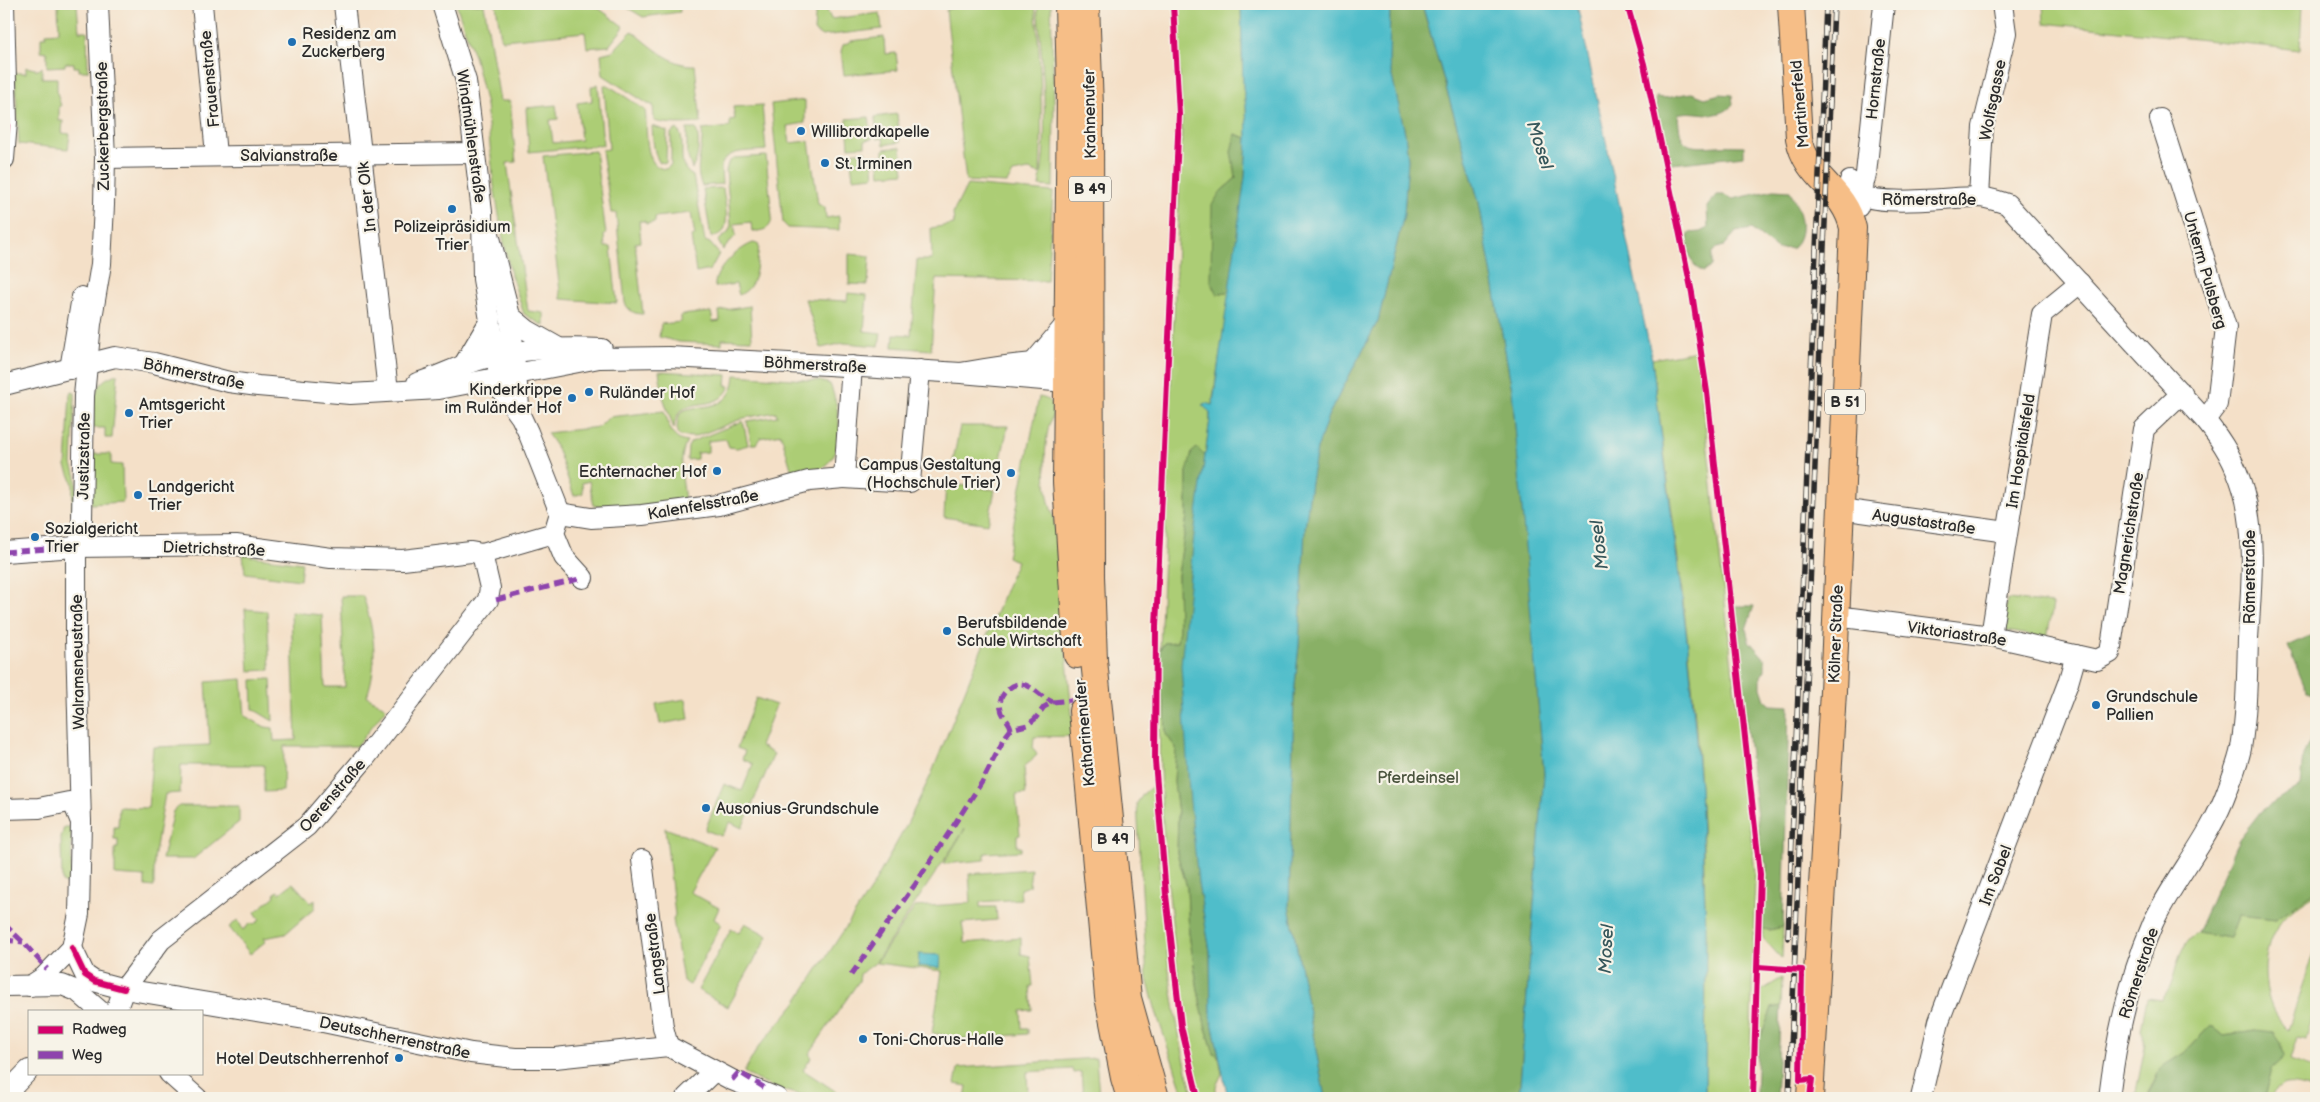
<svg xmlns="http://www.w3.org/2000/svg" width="2320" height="1102" viewBox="0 0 2320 1102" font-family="'Balsamiq Sans',sans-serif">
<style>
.green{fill:#accd75;stroke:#6c7c50}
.forest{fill:#89b066;stroke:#5a6e48}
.water{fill:#50bdca;stroke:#3e747a}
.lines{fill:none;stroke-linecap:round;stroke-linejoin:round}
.minor-casing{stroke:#494643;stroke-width:22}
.major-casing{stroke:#494643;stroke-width:28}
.minor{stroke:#fff;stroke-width:20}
.major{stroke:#f6be87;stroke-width:26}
.rail-casing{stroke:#2b2b2b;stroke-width:5.5}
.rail{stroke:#f7f3e8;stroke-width:4;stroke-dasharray:11;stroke-linecap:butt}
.quiet{stroke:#8e44ad;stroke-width:5;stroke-dasharray:10 5;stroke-linecap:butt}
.cycleway-casing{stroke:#f7f3e8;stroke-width:9}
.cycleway{stroke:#d6006c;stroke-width:6}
.poi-dot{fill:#1f6fb2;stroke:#f7f3e8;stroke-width:2}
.labels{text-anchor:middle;stroke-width:4.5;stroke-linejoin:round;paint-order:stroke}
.shield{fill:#f7f3e8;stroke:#686764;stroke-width:1}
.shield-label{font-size:15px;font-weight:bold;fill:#2b2b2b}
.poi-label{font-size:16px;fill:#2b2b2b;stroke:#f7f3e8;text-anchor:start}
.street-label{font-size:16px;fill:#2b2b2b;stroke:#f7f3e8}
.park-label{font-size:16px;fill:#4b543e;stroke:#f7f3e8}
.water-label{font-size:18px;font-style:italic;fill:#36575b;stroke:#f7f3e8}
</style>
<rect width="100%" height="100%" fill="#f7f3e8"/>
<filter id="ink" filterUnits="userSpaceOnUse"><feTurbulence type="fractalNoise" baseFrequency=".02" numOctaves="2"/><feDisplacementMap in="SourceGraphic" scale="10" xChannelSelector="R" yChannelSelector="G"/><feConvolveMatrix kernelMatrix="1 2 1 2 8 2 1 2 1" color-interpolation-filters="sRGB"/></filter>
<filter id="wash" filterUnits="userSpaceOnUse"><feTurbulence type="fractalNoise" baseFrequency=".0096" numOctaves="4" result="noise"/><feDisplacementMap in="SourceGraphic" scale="20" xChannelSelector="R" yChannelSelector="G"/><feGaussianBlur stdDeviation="1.12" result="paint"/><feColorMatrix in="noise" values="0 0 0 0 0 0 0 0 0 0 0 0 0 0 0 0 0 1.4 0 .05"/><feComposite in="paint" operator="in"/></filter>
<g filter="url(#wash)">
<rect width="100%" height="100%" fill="#f4e0c8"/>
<g class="green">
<polygon points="58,4 77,4 79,31 87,31 88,71 79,71 79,67 74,67 74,63 65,63 65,66 47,67 47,52 41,51 41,37 46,37 46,33 59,32"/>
<polygon points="456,4 484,4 500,101 510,101 516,162 507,163 528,311 544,313 544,326 524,314 511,275 502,233 494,186 486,105 475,59"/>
<polygon points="496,4 593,4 624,27 609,46 587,48 585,32 503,40 501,39"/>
<polygon points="621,4 679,4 680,12 643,17"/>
<polygon points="816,4 824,4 831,19 880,13 882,29 822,36 814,31"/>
<path d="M963,4H1035C1041,61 1043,117 1040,174L1029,170L1013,173L1007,183L966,181L946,10Z"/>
<path d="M1037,4H1051L1054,102L1053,187L1039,186C1050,135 1042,57 1037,4Z"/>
<polygon points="1176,4 1241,4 1243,88 1246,106 1247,138 1235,134 1236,178 1221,191 1211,230 1217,294 1230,291 1212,404 1209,405 1210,419 1205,456 1197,448 1187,472 1187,516 1178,575 1179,630 1177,642 1164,643 1160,650 1182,126"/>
<polygon points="2043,4 2302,4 2300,50 2044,23"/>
<path d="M632,31C649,44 672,67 695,65L701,123C685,124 669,125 654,121L653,105L648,104L603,75L601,54L613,51Z"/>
<polygon points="884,37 885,54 896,53 898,70 844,75 841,51 843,45 851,41"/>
<polygon points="26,67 39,70 42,67 42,78 57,78 57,93 61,106 59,106 59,121 63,121 62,133 70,134 68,149 19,144 15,73 26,73"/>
<polygon points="598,84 603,145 529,152 526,108 556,105 558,119 550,120 553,143 581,140 577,103 592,101 591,87"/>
<path d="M604,85H608L645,110C648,126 642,169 666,169L671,165V133L677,129C689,142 673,165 693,176L705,241L710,243L719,254L710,270L696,273L691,236H695L691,213L655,217V222L646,224L645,221H639L641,242L635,243L643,314C634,314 629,311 625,303L616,213H611L602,150L609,149Z"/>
<polygon points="805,100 805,123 787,126 790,143 809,141 818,204 825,208 826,218 839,216 839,230 788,228 783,223 771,104"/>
<path d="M762,105L766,150C751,152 724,148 721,168C721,173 722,179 722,184L702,186C693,168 704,150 702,130L730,127V120L735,119L733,107Z"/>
<polygon points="897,114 900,142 884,145 883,138 877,139 875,117"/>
<polygon points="869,117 872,139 865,140 865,146 849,147 847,119"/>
<path d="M652,126L667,131L666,163L659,162C653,151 653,139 652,126Z"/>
<path d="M687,129H696C700,141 699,158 692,169L687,154Z"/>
<polygon points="901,147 904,173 880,175 878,157 884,156 884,149"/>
<polygon points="595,151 606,234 604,235 605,247 611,247 617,303 561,299 543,156"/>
<polygon points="865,151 866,158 872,157 874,176 853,178 850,153"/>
<path d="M766,156L772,217C771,230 764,230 752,232L751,222L734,224L736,235L723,250L718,241L728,233L731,225L726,171L728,163L734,158Z"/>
<polygon points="967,185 1053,192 1047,281 936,279 931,350 893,347 894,334 911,335 917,260 932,260 931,228 954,224 953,213"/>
<path d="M723,188C724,202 735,237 711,237L703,189Z"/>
<path d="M753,243L758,244L759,247C756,265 758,287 739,295L736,284L715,287C713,270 739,248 753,243Z"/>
<polygon points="849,254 870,256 868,285 849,284"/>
<polygon points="848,293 867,295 864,331 881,333 879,346 844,343 821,348 805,299 847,301"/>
<polygon points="750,306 752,340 722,339 722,344 679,342 659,337 661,324 681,322 681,315 711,312 713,322 720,321 719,311"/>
<path d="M1697,351L1755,873L1749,1098H1705C1706,995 1707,891 1700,788C1692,644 1670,502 1652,359Z"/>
<path d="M659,371L727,375L726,386H730C716,418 677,389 674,429L663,397Z"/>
<path d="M118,374L112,438H105V428H93C95,405 89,381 118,374Z"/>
<path d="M735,375L820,381L830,384C839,407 848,450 823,467C814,473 803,476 794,479L781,434L760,438L756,444H751L747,421L777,416L776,412L744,418L694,437L680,436L677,434C677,428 677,419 680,414C689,400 732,419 735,375Z"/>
<polygon points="73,392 75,393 75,398 72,464 76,476 78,512 72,512 73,484 66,466 70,393"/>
<path d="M1039,397C1044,398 1049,399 1052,404C1056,413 1049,421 1048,430C1043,457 1044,493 1054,518L1074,736L1034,737L1033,748L1037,755L1024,767L1026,794L1016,795L1020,835L1017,836V847H1021V851L985,853V860L943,864L965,829L875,963L860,974L859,981L809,1054L812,1057L803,1070L846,1098C810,1098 774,1093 744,1072L757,1049L795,1004L842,933L871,889L905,828L931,775L1017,561L1007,557Z"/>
<path d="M664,411C670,425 670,440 687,442C677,458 684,485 685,503L607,510L606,506H594L589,481L582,483L583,493L574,496L557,448L547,433L599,427L609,417Z"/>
<polygon points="743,421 748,445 737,448 729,447 726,439 708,441 708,452 697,453 697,459 687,460 688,447 691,442"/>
<polygon points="960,426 1008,426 999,468 953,461"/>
<polygon points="93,454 111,454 111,464 122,465 123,502 91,504"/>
<polygon points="946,483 995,490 988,524 944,517"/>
<polygon points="243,555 302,563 300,580 245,573"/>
<path d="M341,596H363C374,630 379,661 367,696L386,708L357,746H284L283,791L264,792V765H181L180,793L165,794L154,859V887L145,886V877L115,875V848H118V839H114V827H118L119,807L148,808L153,747L210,745L206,682L242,679L245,716L265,727L273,728L274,741L296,740L291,612L322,615L325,687H345Z"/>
<polygon points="2007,599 2053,604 2047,638 2006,631 2003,624"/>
<polygon points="245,609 267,611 270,670 249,671"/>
<polygon points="271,679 273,721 253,709 252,680"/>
<path d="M1160,692L1165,708L1166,734L1176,748L1174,781L1178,813L1177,853L1187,887L1189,934L1198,990L1205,1025L1214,1053L1219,1057L1222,1074L1216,1086V1098H1201C1188,1054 1183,1010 1177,964C1166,874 1157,782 1160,692Z"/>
<polygon points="756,698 776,705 760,746 774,754 742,828 730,822 721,836 705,830 724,784 742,791 753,764 742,759 745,751 737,748"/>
<polygon points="686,699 689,719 660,724 656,704"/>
<path d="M1154,785C1161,887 1165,991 1192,1090L1184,1096L1157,1015L1147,979L1137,803L1144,793Z"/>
<polygon points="179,806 239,806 239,822 193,859 162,859 173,811"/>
<polygon points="64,827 72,827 71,885 69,886 62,882 61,838"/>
<polygon points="665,828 715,847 690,892 719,908 714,919 721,924 690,985 683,981 673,919 675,915"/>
<polygon points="1031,869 1029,886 1020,889 1021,899 980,902 980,907 996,907 997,920 962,923 965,943 1021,938 1021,954 1030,956 1033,986 1030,986 1032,1010 1021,1011 1022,1029 1028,1029 1028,1034 963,1039 932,1033 942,971 876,963 915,907 971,903 969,874"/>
<polygon points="293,883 311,903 315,900 315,908 285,934 264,938 266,941 250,954 229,927 238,920 243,930 251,923 253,925 260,920 255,912 275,896 274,894 278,891 280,893"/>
<path d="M2316,891V894C2303,902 2287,912 2278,926C2258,955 2261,1005 2288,1029L2316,948V1006L2305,1039L2297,1037L2290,1060L2316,1069V1090C2296,1085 2284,1078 2270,1098H2264L2271,1068L2255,1031L2224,1036L2211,1025L2184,1053L2160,1068L2146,1098H2135L2145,1046L2141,1030L2147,998L2162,1000C2165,995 2170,989 2172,982C2177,965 2180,945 2197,933L2230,938L2239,915L2276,919Z"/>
<polygon points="745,923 768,936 728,1007 698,990 731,929 739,933"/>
<polygon points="1783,927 1782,959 1762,937 1763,929 1769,930"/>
<polygon points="1782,978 1781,1006 1772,1008 1758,1043 1757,1034 1762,1030 1758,1026 1759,992"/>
<polygon points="1096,1058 1099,1095 1083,1097 1081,1072 1073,1073 1072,1069 1027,1072 1028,1094 1036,1094 1036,1098 965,1098 967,1086 955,1084 958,1068"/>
</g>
<g class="forest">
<polygon points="1390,4 1422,4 1424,12 1479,202 1512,390 1529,587 1544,774 1519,1098 1325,1098 1289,906 1294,696 1299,645 1305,528 1311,482 1317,449 1328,416 1378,321 1404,214 1408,160 1405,133 1389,63"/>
<path d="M1692,93L1705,98L1720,94L1732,95L1733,104C1719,123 1695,108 1678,114C1680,148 1686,148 1717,146C1726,145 1735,146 1744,146V156L1672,164L1669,162L1657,112L1656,97C1671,100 1677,94 1692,93Z"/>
<polygon points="1235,134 1247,138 1245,177 1230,291 1217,294 1211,282 1212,205 1221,191 1236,178 1231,152"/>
<path d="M1774,190L1790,191C1800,210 1808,231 1793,248L1777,249L1751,229L1736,232L1724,246L1717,248L1712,254V266L1703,272C1687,262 1688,250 1688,233L1700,232L1708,228L1707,207L1716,195H1724L1733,199Z"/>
<polygon points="1197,448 1205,456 1190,575 1185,721 1198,883 1210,951 1211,1017 1219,1057 1214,1053 1205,1025 1198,990 1189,934 1187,887 1177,853 1178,813 1174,783 1176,748 1166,734 1165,708 1160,692 1160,650 1164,643 1177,642 1179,630 1178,575 1187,516 1187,472 1192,452"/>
<polygon points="1737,606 1754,606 1746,629 1749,641 1765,659 1765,670 1761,676 1761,688 1765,700 1771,705 1789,706 1783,927 1769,930 1763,929 1762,886 1766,880 1767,864 1762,860 1733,607"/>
<polygon points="2316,633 2316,697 2306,690 2288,646"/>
<polygon points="2316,729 2316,891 2276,919 2239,915 2230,938 2197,933 2239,839 2261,811 2300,786 2303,755"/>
<polygon points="1781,1006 1776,1098 1756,1098 1758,1043 1772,1008"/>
<polygon points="2211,1025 2224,1036 2255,1031 2274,1033 2281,1043 2284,1057 2271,1069 2264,1098 2144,1098 2147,1098 2160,1068 2184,1053"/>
</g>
<g class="water">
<polygon points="1241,4 1390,4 1389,63 1405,133 1408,160 1404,214 1378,321 1328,416 1317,449 1311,482 1305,528 1299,645 1294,695 1289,906 1325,1098 1228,1098 1211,1017 1210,951 1198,883 1189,791 1181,665 1194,535 1210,419 1210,412 1202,405 1205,403 1212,405 1213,402 1245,177 1247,138 1246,106 1243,88"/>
<polygon points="1422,4 1577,4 1652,359 1688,647 1700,787 1706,928 1705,1098 1519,1098 1544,774 1512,390 1479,202"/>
<polygon points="919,954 941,955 940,968 918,966"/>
</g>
</g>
<g filter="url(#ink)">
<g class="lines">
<defs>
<g id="minor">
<polyline points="202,4 216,155"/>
<polyline points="344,4 388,391"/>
<polyline points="442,4 466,81 482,212 483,279 502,391 521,417 528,432 560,513 554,533"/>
<polyline points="2160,119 2226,327 2217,404 2205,420"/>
<polyline points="105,158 474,153"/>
<polyline points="4,159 7,122 4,4"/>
<path d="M1850,181L1855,192C1877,208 1949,197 1977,197C1987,197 1998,201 2007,204L2205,420C2223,442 2235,462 2243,489C2257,537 2251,590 2248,639C2247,675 2247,712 2241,748C2238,763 2232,778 2227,791C2210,839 2174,878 2153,923C2129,978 2116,1039 2109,1098"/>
<polyline points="1979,197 1983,127 2006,33 2002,4"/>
<polyline points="1858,207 1866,174 1884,4"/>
<polyline points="488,230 510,316 520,415"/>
<polyline points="510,316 527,330 557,347"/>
<polyline points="1033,363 1066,324"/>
<polyline points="463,366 491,319"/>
<polyline points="852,366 844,478 910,482 920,370"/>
<polyline points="70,369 82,297"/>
<path d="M417,383C439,377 460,365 482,359C521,348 562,347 602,349"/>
<path d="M4,385L115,357L154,363L229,382L258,386L350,394L439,389L599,358L669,357L828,365L961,373L1066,382L1079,380L1089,374C1072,351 988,369 961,373"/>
<polyline points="1840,509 2007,532"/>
<polyline points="560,513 591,518 642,515 719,505 809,481 844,478"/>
<polyline points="554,533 564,557 583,578"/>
<polyline points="4,552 76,547 236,545 331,558 403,560 471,552 482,554 554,533"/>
<polyline points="1836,616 1991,636 2097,660 2110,653 2144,429 2182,393"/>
<polyline points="1991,636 2042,314 2080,283"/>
<polyline points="4,809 39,808 69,802 74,805 81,822"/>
<polyline points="642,860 663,1027 668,1046"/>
<polyline points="72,948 85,975 94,981 124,989 323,1022 471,1053 515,1058 555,1058 668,1046 732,1080 777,1098"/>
<polyline points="4,986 62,985 77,991 100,1011"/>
<polyline points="30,986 44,977 72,948 79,914 81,822 76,639 76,547 81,537 82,519 84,396 91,324 101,264 104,205 105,158 98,4"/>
<polyline points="116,1011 124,989 161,940 307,826 365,758 488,600 490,588 482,554"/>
<polyline points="169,1073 197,1098"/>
<polyline points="4,1096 29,1070"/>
<polyline points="686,1098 714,1071"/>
<polyline points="1921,1098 1939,1021 2068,683 2076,655"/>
</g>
<g id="major">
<polyline points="1068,4 1070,89 1066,482 1077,655"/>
<polyline points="1086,4 1090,107 1091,576 1094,660 1128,998 1156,1098"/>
<path d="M1791,4L1799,138C1806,179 1844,187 1853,228L1833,691L1810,1098"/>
<polyline points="1082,711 1108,997 1124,1078 1130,1098"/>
</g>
</defs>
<use href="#minor" class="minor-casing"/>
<use href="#major" class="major-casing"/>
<use href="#minor" class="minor"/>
<use href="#major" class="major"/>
<defs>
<g id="rail">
<polyline points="1788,938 1826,4"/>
<polyline points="1789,1098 1834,4"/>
</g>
</defs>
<use href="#rail" class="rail-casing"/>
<use href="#rail" class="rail"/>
<g class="quiet">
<polyline points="4,552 76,547"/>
<polyline points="496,600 583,578"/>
<path d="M1011,729C1010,721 1002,717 1001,709C999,702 1001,696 1006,691C1025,672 1036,696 1053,702"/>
<polyline points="4,924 23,942 47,969"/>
<polyline points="4,940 23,942"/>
<polyline points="851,975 914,886 982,782 1005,737 1011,729 1027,725 1035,719 1044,707 1053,702 1071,700"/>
<polyline points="732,1080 739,1072 765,1088"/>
</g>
<defs>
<g id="cycleway">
<polyline points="1173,4 1179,114 1156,627 1155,761 1166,895 1181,1026 1198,1098"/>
<polyline points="1627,4 1644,64 1674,206 1692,293 1707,392 1760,874 1753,1098"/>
<polyline points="4,159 7,122 4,4"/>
<polyline points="72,948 85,975 94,981 124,989"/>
<polyline points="1758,967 1802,970 1800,1080 1812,1079 1810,1098"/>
</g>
</defs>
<use href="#cycleway" class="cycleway-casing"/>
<use href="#cycleway" class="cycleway"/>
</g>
</g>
<g class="poi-dot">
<circle cx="292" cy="42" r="5"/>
<circle cx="801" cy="131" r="5"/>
<circle cx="825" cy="163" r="5"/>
<circle cx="452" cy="209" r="5"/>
<circle cx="589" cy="392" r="5"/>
<circle cx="572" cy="398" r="5"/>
<circle cx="129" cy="413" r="5"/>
<circle cx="717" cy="471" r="5"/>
<circle cx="1011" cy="473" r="5"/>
<circle cx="138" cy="495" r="5"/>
<circle cx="35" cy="537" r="5"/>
<circle cx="947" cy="631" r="5"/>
<circle cx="2096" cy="705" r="5"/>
<circle cx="706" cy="808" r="5"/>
<circle cx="863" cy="1039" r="5"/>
<circle cx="399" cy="1058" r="5"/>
</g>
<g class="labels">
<g class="shield">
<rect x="1069" y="176.5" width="42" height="25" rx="4"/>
<rect x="1825" y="389.5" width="40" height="25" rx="4"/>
<rect x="1092" y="826.5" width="42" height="25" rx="4"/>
</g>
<g class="shield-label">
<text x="1090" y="194">B 49</text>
<text x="1845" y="407">B 51</text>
<text x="1113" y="844">B 49</text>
</g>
<g class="poi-label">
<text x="302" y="39">Residenz am<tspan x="302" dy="18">Zuckerberg</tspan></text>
<text x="811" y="137">Willibrordkapelle</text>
<text x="835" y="169">St. Irminen</text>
<text x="452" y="232" text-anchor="middle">Polizeipräsidium<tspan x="452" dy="18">Trier</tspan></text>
<text x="562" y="395" text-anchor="end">Kinderkrippe<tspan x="562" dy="18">im Ruländer Hof</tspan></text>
<text x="599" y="398">Ruländer Hof</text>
<text x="139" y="410">Amtsgericht<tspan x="139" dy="18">Trier</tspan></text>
<text x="1001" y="470" text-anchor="end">Campus Gestaltung<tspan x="1001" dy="18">(Hochschule Trier)</tspan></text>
<text x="707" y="477" text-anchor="end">Echternacher Hof</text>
<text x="148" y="492">Landgericht<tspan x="148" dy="18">Trier</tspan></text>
<text x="45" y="534">Sozialgericht<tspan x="45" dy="18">Trier</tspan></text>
<text x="957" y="628">Berufsbildende<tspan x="957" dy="18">Schule Wirtschaft</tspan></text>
<text x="2106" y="702">Grundschule<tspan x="2106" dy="18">Pallien</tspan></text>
<text x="716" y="814">Ausonius-Grundschule</text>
<text x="873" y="1045">Toni-Chorus-Halle</text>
<text x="389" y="1064" text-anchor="end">Hotel Deutschherrenhof</text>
</g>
<g class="street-label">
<text transform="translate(209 79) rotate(-95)" y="6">Frauenstraße</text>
<text transform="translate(1875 79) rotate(-84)" y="6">Hornstraße</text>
<text transform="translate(1992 100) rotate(-79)" y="6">Wolfsgasse</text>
<text transform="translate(1799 104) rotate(-95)" y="6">Martinerfeld</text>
<text transform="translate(1089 114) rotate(-91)" y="6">Krahnenufer</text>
<text transform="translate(102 126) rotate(-91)" y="6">Zuckerbergstraße</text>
<text transform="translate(472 136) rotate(82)" y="6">Windmühlenstraße</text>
<text x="289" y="161">Salvianstraße</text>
<text transform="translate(366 197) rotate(-96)" y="6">In der Olk</text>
<text x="1929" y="205">Römerstraße</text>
<text transform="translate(2206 270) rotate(74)" y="6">Unterm Pulsberg</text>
<text transform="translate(815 364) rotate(3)" y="6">Böhmerstraße</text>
<text transform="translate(194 373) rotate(12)" y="6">Böhmerstraße</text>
<text transform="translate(2020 451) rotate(-81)" y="6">Im Hospitalsfeld</text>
<text transform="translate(83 456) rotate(-89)" y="6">Justizstraße</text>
<text transform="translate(703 504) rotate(-10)" y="6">Kalenfelsstraße</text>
<text transform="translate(1924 521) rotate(8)" y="6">Augustastraße</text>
<text transform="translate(2128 533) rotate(-81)" y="6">Magnerichstraße</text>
<text transform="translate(214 548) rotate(2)" y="6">Dietrichstraße</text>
<text transform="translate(2249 577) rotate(-90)" y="6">Römerstraße</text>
<text transform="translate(1957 633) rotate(8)" y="6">Viktoriastraße</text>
<text transform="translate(1835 634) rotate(-88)" y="6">Kölner Straße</text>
<text transform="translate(77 662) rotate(-91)" y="6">Walramsneustraße</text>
<text transform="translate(1084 733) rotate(-95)" y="6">Katharinenufer</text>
<text transform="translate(332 795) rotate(-49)" y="6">Oerenstraße</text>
<text transform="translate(1995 875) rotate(-69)" y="6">Im Sabel</text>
<text transform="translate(654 954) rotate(-97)" y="6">Langstraße</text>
<text transform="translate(2138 973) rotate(-72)" y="6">Römerstraße</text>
<text transform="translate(395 1037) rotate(12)" y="6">Deutschherrenstraße</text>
</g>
<g class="park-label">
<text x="1418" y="783">Pferdeinsel</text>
</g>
<g class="water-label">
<text transform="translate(1540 145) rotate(72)" y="6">Mosel</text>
<text transform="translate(1599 545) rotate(-97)" y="6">Mosel</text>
<text transform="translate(1606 949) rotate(-87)" y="6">Mosel</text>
</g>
</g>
<rect width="2320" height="1102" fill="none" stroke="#f7f3e8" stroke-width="20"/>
<rect x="28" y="1010" width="175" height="65" fill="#f7f3e8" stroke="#a5a39c"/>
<rect x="38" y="1026" width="25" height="8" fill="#d6006c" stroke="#a5a39c"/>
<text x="72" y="1034" font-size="15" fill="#2b2b2b">Radweg</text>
<rect x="38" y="1051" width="25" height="8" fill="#8e44ad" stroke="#a5a39c"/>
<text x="72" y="1060" font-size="15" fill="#2b2b2b">Weg</text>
</svg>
